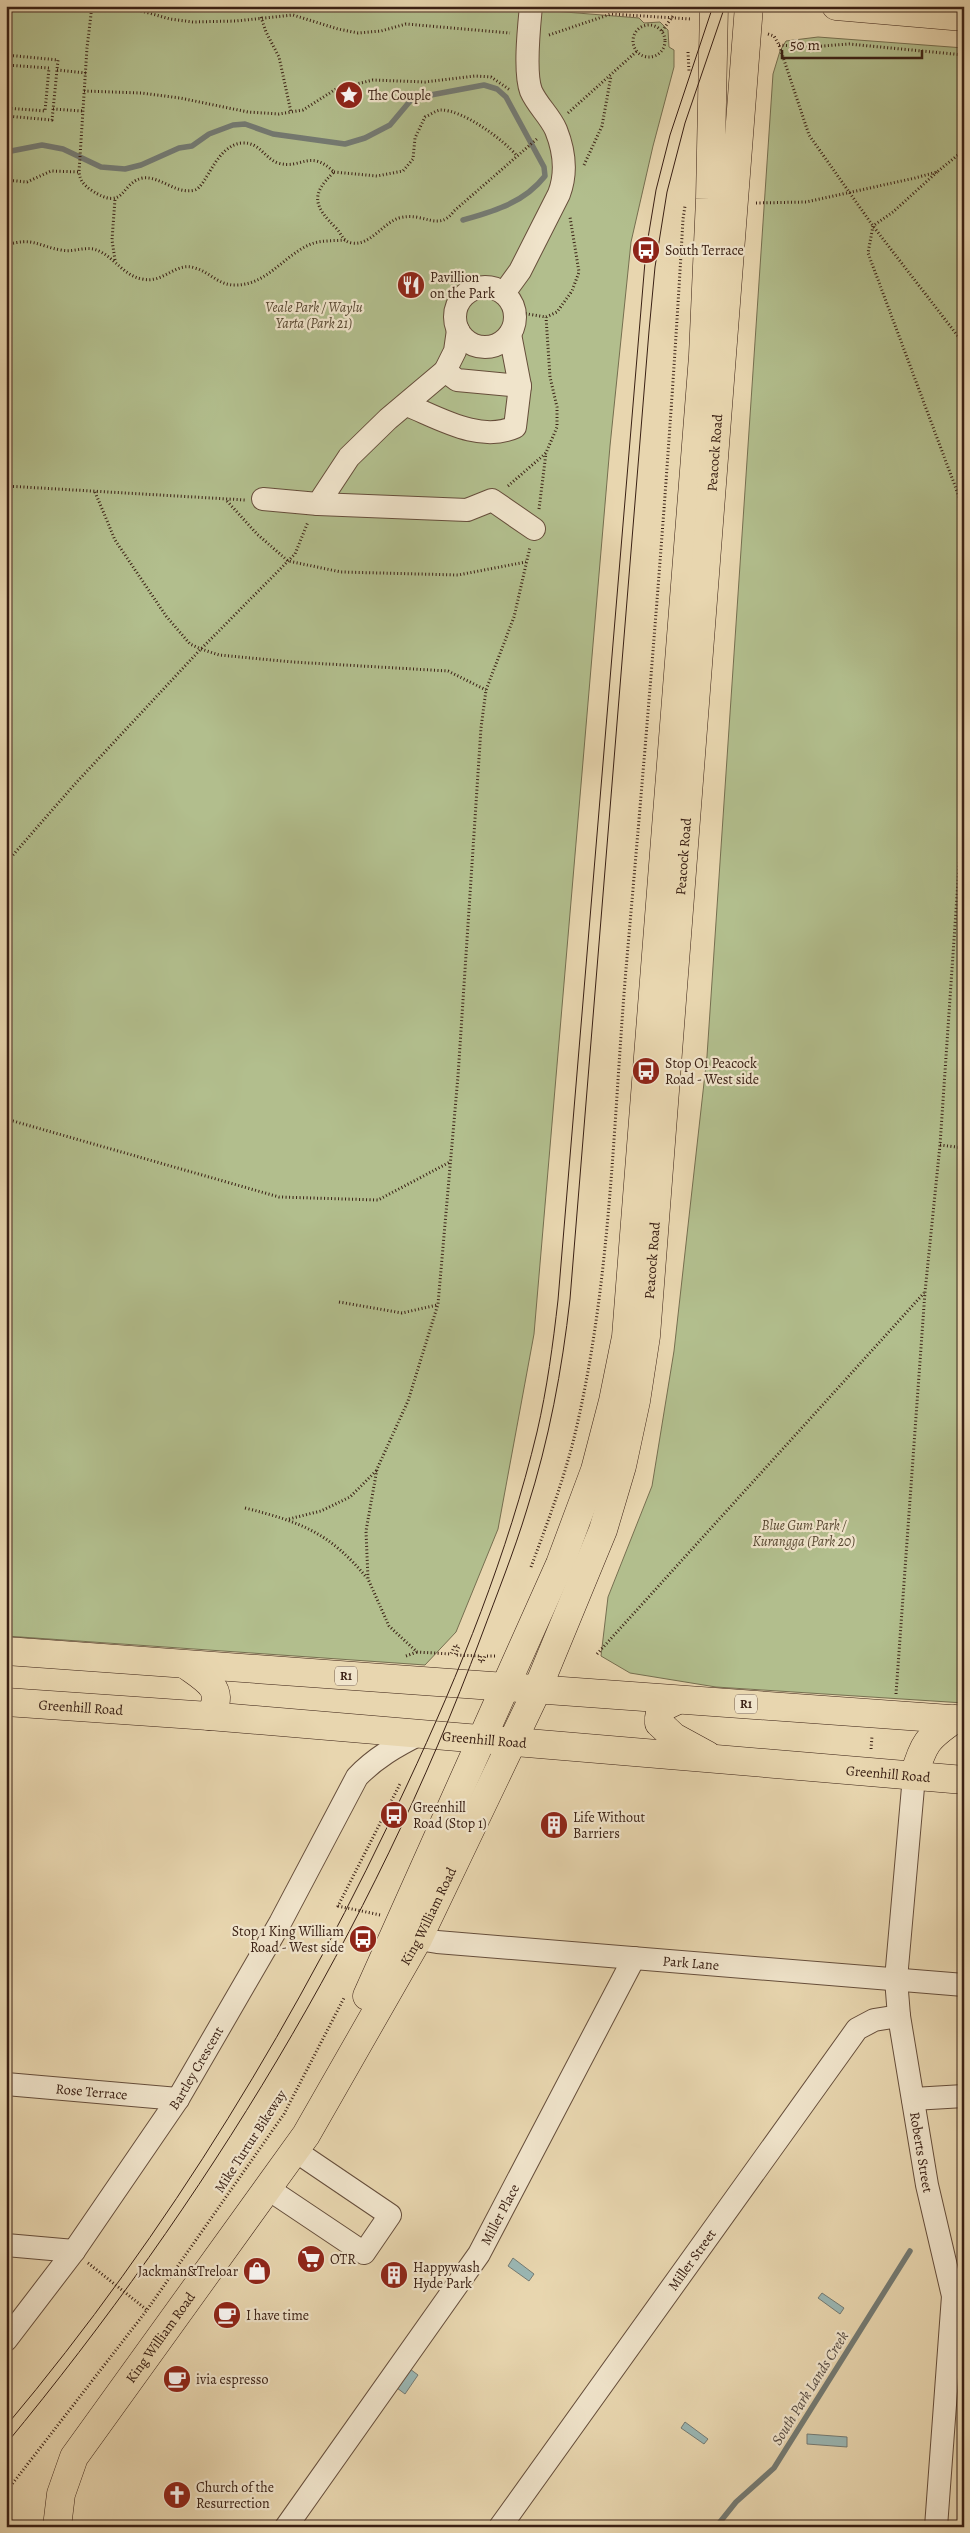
<svg xmlns="http://www.w3.org/2000/svg" width="970" height="2533" viewBox="0 0 970 2533" font-family="Alegreya,serif">
<style>
.green{fill:#b2be8d;stroke:#766f50}
.water{fill:#9ab7b4;stroke:#747b74}
.lines{fill:none;stroke-linecap:round;stroke-linejoin:round}
.stream{stroke:#747b74;stroke-width:5.5}
.minor-casing{stroke:#664e3b;stroke-width:24}
.major-casing{stroke:#3a2014;stroke-width:29}
.highway-casing{stroke:#3a2014;stroke-width:29}
.path{stroke:#3a2014;stroke-width:3;stroke-dasharray:1 2.5;stroke-linecap:butt}
.minor{stroke:#f0e4cb;stroke-width:22}
.major{stroke:#e8d6af;stroke-width:28}
.highway{stroke:#e8d6af;stroke-width:28}
.tram{stroke:#3a2014;stroke-width:1}
.labels{text-anchor:middle;stroke-width:4.5;stroke-linejoin:round;paint-order:stroke}
.shield{fill:#f0e4cb;stroke:#715b4b;stroke-width:1}
.shield-label{font-size:12px;font-weight:bold;fill:#3a2014}
.poi-label{font-size:14px;fill:#3a2014;stroke:#f0e4cb;text-anchor:start}
.park-label{font-size:14px;font-style:italic;fill:#584832;stroke:#f0e4cb}
.street-label{font-size:14px;fill:#3a2014;stroke:#f0e4cb}
.water-label{font-size:15px;font-style:italic;fill:#574d44;stroke:#f0e4cb}
</style>
<rect width="100%" height="100%" fill="#e8d6af"/>
<filter id="stains"><feTurbulence type="fractalNoise" baseFrequency=".004" numOctaves="4"/><feColorMatrix values="0 0 0 0 .2 0 0 0 0 .09 0 0 0 0 .02 0 0 0 .5 -.17"/></filter>
<radialGradient id="worn" r=".72"><stop offset=".6" stop-color="#630" stop-opacity="0"/><stop offset="1" stop-color="#630" stop-opacity=".3"/></radialGradient>
<g class="green">
<polygon points="6,6 491,6 639,18 644,23 660,22 668,30 669,47 674,50 674,67 653,146 631,242 610,446 534,1334 498,1529 456,1632 425,1665 6,1636"/>
<polygon points="818,37 964,48 964,1703 716,1687 630,1673 601,1656 608,1597 652,1486 674,1351 707,1056 773,74 780,51 786,41"/>
</g>
<g class="water">
<polygon points="513,2258 534,2274 529,2281 508,2266"/>
<polygon points="822,2293 844,2308 840,2314 818,2298"/>
<polygon points="410,2369 418,2375 405,2394 397,2388"/>
<polygon points="685,2422 708,2439 704,2444 681,2428"/>
<polygon points="807,2434 847,2437 847,2447 807,2444"/>
</g>
<g class="lines">
<g class="stream">
<path d="M6,152L42,145L63,149L101,167L125,169L141,165L179,148L192,146L209,134L233,125L245,124L273,134L345,144L365,138L390,125L411,100L420,97L484,85L497,89L506,97L544,167L545,176C524,203 494,211 463,220"/>
<polyline points="963,2205 964,2205"/>
<polyline points="716,2527 736,2502 774,2468 910,2251"/>
</g>
<defs>
<g id="minor">
<circle cx="485" cy="317" r="30"/>
<path d="M504,293L520,271L559,194C567,173 564,150 556,130C550,116 537,105 531,91C524,72 529,27 531,6"/>
<polyline points="458,330 455,351 445,371 457,380 520,386"/>
<path d="M407,405C439,418 480,443 515,427L520,386L510,334"/>
<polyline points="263,499 318,504 349,457 388,419 445,371"/>
<polyline points="318,504 467,510 492,500 534,529"/>
<path id="s1" d="M914,1776L896,1979L899,2016L927,2185L953,2296L936,2527"/>
<path id="s2" d="M418,1939L437,1942L964,1985"/>
<path id="s3" d="M6,2084L178,2099"/>
<polyline points="913,2099 964,2096"/>
<polyline points="267,2188 364,2253 390,2215 294,2150"/>
<polyline points="6,2245 74,2251"/>
<path id="s4" d="M6,2340L74,2251L178,2099L280,1923L357,1777C375,1758 396,1746 420,1734"/>
<path id="s5" d="M286,2527L479,2254L634,1958"/>
<path id="s6" d="M500,2527L857,2029L874,2020L899,2016"/>
</g>
<g id="major">
<polyline points="836,6 964,17"/>
<polyline points="367,1996 560,1564 595,1470 613,1401 626,1337 703,356 710,199 714,6"/>
<path id="s7" d="M57,2527L61,2494L74,2457L306,2135L418,1939L537,1690L603,1530L622,1466L636,1401L646,1336L749,6"/>
</g>
<g id="highway">
<polyline points="6,1651 964,1720"/>
<path d="M186,1665C207,1680 227,1690 209,1716"/>
<path d="M678,1700C665,1706 658,1707 659,1723L674,1737L707,1755"/>
<path id="s8" d="M6,1702L209,1716L964,1780"/>
<path d="M914,1776C923,1744 927,1738 955,1719"/>
</g>
</defs>
<use href="#minor" class="minor-casing"/>
<use href="#major" class="major-casing"/>
<use href="#highway" class="highway-casing"/>
<g class="path">
<path d="M92,6L87,48L79,172C80,181 84,185 91,190C126,213 120,182 143,178C161,176 176,195 195,190C207,186 216,145 242,143C260,142 264,158 278,163C302,170 309,148 334,172C310,195 314,206 336,228C342,234 343,242 352,243C370,246 383,223 399,218C424,211 438,233 454,211L538,138"/>
<polyline points="124,6 170,19 193,22 236,21 293,15 338,29 358,33 381,31 406,24 510,33"/>
<polyline points="261,17 266,32 279,57 291,112"/>
<circle cx="649" cy="41" r="16"/>
<polyline points="662,31 673,16"/>
<polyline points="768,34 774,36 779,45 809,135 873,226 964,344"/>
<polyline points="549,35 611,14 691,19"/>
<polyline points="779,45 810,47 849,44 964,55"/>
<polyline points="688,52 689,71"/>
<polyline points="6,55 58,60 52,120 6,116"/>
<polyline points="6,65 49,68 45,111 6,108"/>
<polyline points="57,70 86,73"/>
<polyline points="84,91 141,93 180,98 248,112 279,114 303,110 336,89 373,80 425,82 475,76 491,77 510,90"/>
<polyline points="53,109 83,111"/>
<polyline points="568,113 637,51"/>
<polyline points="584,165 602,126 611,76"/>
<path d="M334,172L377,176L403,171L413,159L415,138L425,117C430,115 435,111 440,110C462,109 504,140 517,156"/>
<polyline points="937,172 893,212 873,226 868,253 964,510"/>
<polyline points="6,180 27,182 51,171 79,172"/>
<polyline points="756,203 806,202 915,178 937,172 964,150"/>
<path d="M6,245C34,237 37,246 61,250C76,253 87,244 101,252C116,260 125,276 142,279C164,284 176,261 195,268C210,272 219,286 236,285C267,285 284,255 311,244C321,240 334,241 345,240"/>
<polyline points="115,260 112,240 115,199"/>
<polyline points="515,312 546,317 557,312 572,291 579,272 570,217"/>
<polyline points="6,486 245,500"/>
<polyline points="508,486 546,453 557,427 557,407 550,377 546,317"/>
<polyline points="95,492 115,540 166,616 190,644 201,649 219,655 293,662 448,671 486,690"/>
<polyline points="227,501 257,534 288,561 341,572 458,575 526,562"/>
<polyline points="539,509 546,453"/>
<polyline points="6,863 74,785 198,652 295,554 308,522"/>
<polyline points="6,1119 279,1197 378,1200 450,1162"/>
<polyline points="940,1145 964,1148"/>
<polyline points="339,1302 402,1313 437,1305"/>
<path d="M245,1508C301,1522 330,1533 367,1578"/>
<polyline points="289,1519 321,1511 350,1497 377,1470"/>
<path d="M531,1567C547,1524 563,1482 574,1438C611,1285 613,1125 626,969C648,719 669,469 683,219L685,206"/>
<polyline points="597,1654 924,1293"/>
<polyline points="406,1656 417,1652"/>
<polyline points="495,1656 485,1656 483,1662 479,1661 481,1656 455,1655 459,1647 455,1645 451,1654 417,1652 389,1626 368,1579 366,1531 377,1469 408,1401 438,1304 458,1076 481,728 486,690 514,617 530,547"/>
<polyline points="896,1694 925,1292 940,1145 964,793"/>
<polyline points="871,1749 872,1736"/>
<polyline points="380,1915 338,1906 400,1784"/>
<polyline points="88,2263 147,2310"/>
<polyline points="6,2492 147,2310 284,2114 344,1998"/>
</g>
<use href="#minor" class="minor"/>
<use href="#major" class="major"/>
<use href="#highway" class="highway"/>
<g class="tram">
<path d="M6,2426C169,2232 301,2014 407,1785C460,1672 508,1553 537,1432C547,1389 553,1344 558,1300L646,250L656,190L670,135L713,6"/>
<path d="M6,2444C205,2203 372,1930 481,1637C497,1594 514,1552 527,1509C549,1440 562,1370 570,1299L649,331L655,267L667,192L685,123L725,6"/>
</g>
</g>
<defs>
<symbol id="sight-disc" viewBox="-11 -11 22 22"><circle r="9.5" fill="#8f2418" stroke="#f0e4cb"/><path d="M0-6L1.8-2.2L6-1.7L2.9 1.2L3.7 5.4L0 3.3L-3.7 5.4L-2.9 1.2L-6-1.7L-1.8-2.2Z" fill="#fff"/></symbol>
<symbol id="bus-disc" viewBox="-11 -11 22 22"><circle r="9.5" fill="#8f2418" stroke="#f0e4cb"/><path d="M-5-6H5V4H4V6H2V4H-2V6H-4V4H-5ZM-3.5-4V0h7V-4ZM-3.5 1.2v1.5H-2V1.2ZM2 1.2v1.5H3.5V1.2Z" fill="#fff"/></symbol>
<symbol id="restaurant-disc" viewBox="-11 -11 22 22"><circle r="9.5" fill="#8f2418" stroke="#f0e4cb"/><path d="M-5-6h1v4h1v-4h1v4h1v-4h1v5L-1.5 .5V6h-2V.5L-5-1ZM5-6V6H3V1.5H1.5Q1.5-4 5-6Z" fill="#fff"/></symbol>
<symbol id="building-disc" viewBox="-11 -11 22 22"><circle r="9.5" fill="#8f2418" stroke="#f0e4cb"/><path d="M-4-6H4V6H1V3H-1V6H-4ZM-2.5-4.3h1.7v1.8h-1.7ZM.8-4.3h1.7v1.8H.8ZM-2.5-1h1.7V.8h-1.7ZM.8-1h1.7V.8H.8Z" fill="#fff"/></symbol>
<symbol id="supermarket-disc" viewBox="-11 -11 22 22"><circle r="9.5" fill="#8f2418" stroke="#f0e4cb"/><path d="M-6-5.5h2.5l.6 2H6L4.5 2H-2.5L-4.4-4H-6ZM-1.5 3.2a1.3 1.3 0 1 0 .1 0ZM3 3.2a1.3 1.3 0 1 0 .1 0Z" fill="#fff"/></symbol>
<symbol id="shop-disc" viewBox="-11 -11 22 22"><circle r="9.5" fill="#8f2418" stroke="#f0e4cb"/><path d="M-5-2.5h2.3a2.7 3.5 0 0 1 5.4 0H5L5.5 6h-11ZM-1.5-2.5h3a1.5 2.3 0 0 0-3 0Z" fill="#fff"/></symbol>
<symbol id="cafe-disc" viewBox="-11 -11 22 22"><circle r="9.5" fill="#8f2418" stroke="#f0e4cb"/><path d="M-5.5-4.5H6V0H3Q3 3.5 0 3.5H-2.5Q-5.5 3.5-5.5 0ZM3-3.2v2h1.7v-2ZM-6 4.5H4V6H-6Z" fill="#fff"/></symbol>
<symbol id="church-disc" viewBox="-11 -11 22 22"><circle r="9.5" fill="#8f2418" stroke="#f0e4cb"/><path d="M-1.2-6h2.4v3.5h3.3v2.4h-3.3V6h-2.4V-.1h-3.3v-2.4h3.3Z" fill="#fff"/></symbol>
</defs>
<g fill-rule="evenodd">
<use href="#sight-disc" x="333" y="79" width="32" height="32"/>
<use href="#bus-disc" x="630" y="234" width="32" height="32"/>
<use href="#restaurant-disc" x="395" y="269" width="32" height="32"/>
<use href="#bus-disc" x="630" y="1055" width="32" height="32"/>
<use href="#bus-disc" x="378" y="1799" width="32" height="32"/>
<use href="#building-disc" x="538" y="1809" width="32" height="32"/>
<use href="#bus-disc" x="347" y="1923" width="32" height="32"/>
<use href="#supermarket-disc" x="295" y="2243" width="32" height="32"/>
<use href="#shop-disc" x="241" y="2255" width="32" height="32"/>
<use href="#building-disc" x="378" y="2259" width="32" height="32"/>
<use href="#cafe-disc" x="211" y="2299" width="32" height="32"/>
<use href="#cafe-disc" x="161" y="2363" width="32" height="32"/>
<use href="#church-disc" x="161" y="2479" width="32" height="32"/>
</g>
<g class="labels">
<g class="shield">
<rect x="335" y="1666.5" width="22" height="19" rx="4"/>
<rect x="735" y="1694.5" width="22" height="19" rx="4"/>
</g>
<g class="shield-label">
<text x="346" y="1680">R1</text>
<text x="746" y="1708">R1</text>
</g>
<g class="poi-label">
<text x="368" y="100">The Couple</text>
<text x="665" y="255">South Terrace</text>
<text x="430" y="282">Pavillion<tspan x="430" dy="16">on the Park</tspan></text>
<text x="665" y="1068">Stop O1 Peacock<tspan x="665" dy="16">Road - West side</tspan></text>
<text x="413" y="1812">Greenhill<tspan x="413" dy="16">Road (Stop 1)</tspan></text>
<text x="573" y="1822">Life Without<tspan x="573" dy="16">Barriers</tspan></text>
<text x="344" y="1936" text-anchor="end">Stop 1 King William<tspan x="344" dy="16">Road - West side</tspan></text>
<text x="330" y="2264">OTR</text>
<text x="413" y="2272">Happywash<tspan x="413" dy="16">Hyde Park</tspan></text>
<text x="238" y="2276" text-anchor="end">Jackman&amp;Treloar</text>
<text x="246" y="2320">I have time</text>
<text x="196" y="2384">ivia espresso</text>
<text x="196" y="2492">Church of the<tspan x="196" dy="16">Resurrection</tspan></text>
</g>
<g class="park-label">
<text x="314" y="312">Veale Park / Waylu<tspan x="314" dy="16">Yarta (Park 21)</tspan></text>
<text x="804" y="1530">Blue Gum Park /<tspan x="804" dy="16">Kurangga (Park 20)</tspan></text>
</g>
<g class="street-label">
<text dy="5" stroke="none"><textPath href="#s7" startOffset="2229">Peacock Road</textPath></text>
<text dy="5" stroke="none"><textPath href="#s7" startOffset="1824">Peacock Road</textPath></text>
<text dy="5" stroke="none"><textPath href="#s7" startOffset="1419">Peacock Road</textPath></text>
<text dy="5" stroke="none"><textPath href="#s8" startOffset="75">Greenhill Road</textPath></text>
<text dy="5" stroke="none"><textPath href="#s8" startOffset="480">Greenhill Road</textPath></text>
<text dy="5" stroke="none"><textPath href="#s8" startOffset="885">Greenhill Road</textPath></text>
<text dy="5" stroke="none"><textPath href="#s7" startOffset="720">King William Road</textPath></text>
<text dy="5" stroke="none"><textPath href="#s2" startOffset="274">Park Lane</textPath></text>
<text dy="5" stroke="none"><textPath href="#s4" startOffset="332">Bartley Crescent</textPath></text>
<text dy="5" stroke="none"><textPath href="#s3" startOffset="86">Rose Terrace</textPath></text>
<text transform="translate(250 2141) rotate(-57)" y="5">Mike Turtur Bikeway</text>
<text dy="5" stroke="none"><textPath href="#s1" startOffset="379">Roberts Street</textPath></text>
<text dy="5" stroke="none"><textPath href="#s5" startOffset="379">Miller Place</textPath></text>
<text dy="5" stroke="none"><textPath href="#s6" startOffset="329">Miller Street</textPath></text>
<text dy="5" stroke="none"><textPath href="#s7" startOffset="220">King William Road</textPath></text>
</g>
<g class="water-label">
<text transform="translate(810 2388) rotate(-58)" y="5">South Park Lands Creek</text>
</g>
</g>
<rect width="970" height="2533" fill="none" stroke="#e8d6af" stroke-width="25"/>
<rect x="8" y="8" width="955" height="2518" fill="none" stroke="#3a2014" stroke-width="2.5"/>
<rect x="12" y="12" width="945" height="2508" fill="none" stroke="#3a2014"/>
<path d="M782 50v8h140v-8" fill="none" stroke="#3a2014" stroke-width="2.5"/>
<text x="790" y="50" font-size="15" fill="#3a2014" stroke="#f0e4cb" stroke-width="4" paint-order="stroke">50 m</text>
<rect width="100%" height="100%" filter="url(#stains)"/>
<rect width="100%" height="100%" fill="url(#worn)"/>
</svg>
